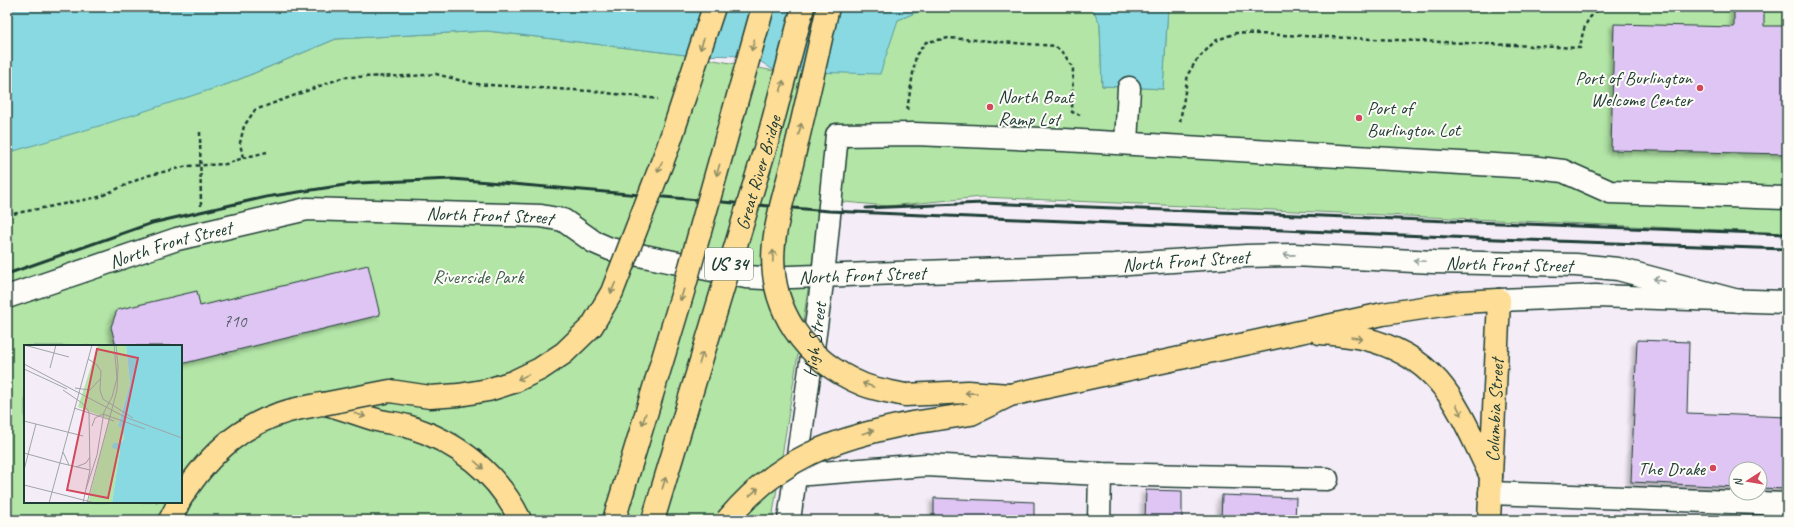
<svg xmlns="http://www.w3.org/2000/svg" width="1794" height="527" viewBox="0 0 1794 527" font-family="Caveat,sans-serif">
<style>
.green{fill:#b2e5a6;stroke:#68916d;fill-rule:evenodd}
.water{fill:#88d9e2;stroke:#5e9b9c}
.building{fill:#dfc5f4;stroke:#1f3d34;filter:url(#shadow)}
.lines{fill:none;stroke-linecap:round;stroke-linejoin:round}
.minor-casing{stroke:#1f3d34;stroke-width:25}
.major-casing{stroke:#1f3d34;stroke-width:25}
.highway-casing{stroke:#1f3d34;stroke-width:25}
.path{stroke:#1f3d34;stroke-width:2.5;stroke-dasharray:4 3;stroke-linecap:butt}
.minor{stroke:#fdfcf7;stroke-width:22}
.major{stroke:#fedd96;stroke-width:22}
.highway{stroke:#fedd96;stroke-width:22}
.rail{stroke:#1f3d34;stroke-width:3}
.highway-bridge-casing{stroke:#1f3d34;stroke-width:25;stroke-linecap:butt}
.highway-bridge{stroke:#fedd96;stroke-width:22}
.oneway{stroke:#8e8d65}
.oneway2{stroke:#8e9c96}
.poi-dot{fill:#d1495b;stroke:#fdfcf7;stroke-width:1.5}
.labels{text-anchor:middle;stroke-width:4;stroke-linejoin:round;paint-order:stroke}
.number-label{font-size:17px;fill:#4f5f64}
.shield{fill:#fdfcf7;stroke:#62766e;stroke-width:1}
.shield-label{font-size:18px;font-weight:bold;fill:#1f3d34}
.poi-label{font-size:19px;fill:#1f3d34;stroke:#fdfcf7;text-anchor:end}
.street-label{font-size:19px;fill:#1f3d34;stroke:#fdfcf7}
.park-label{font-size:19px;fill:#3c5f4b;stroke:#fdfcf7}
.inset-road{fill:none;stroke:#9fa6a8;stroke-width:1}
.view{fill:#d1495b;fill-opacity:0.15;stroke:#d1495b;stroke-width:2}
.inset-edge{fill:none;stroke:#1f3d34;stroke-width:2}
</style>
<defs>
<filter id="shadow"><feDropShadow dx="-3.5" dy="3.5" stdDeviation="2" flood-color="#0004"/></filter>
</defs>
<rect width="100%" height="100%" fill="#f4ecf6"/>
<filter id="ink" filterUnits="userSpaceOnUse"><feTurbulence type="fractalNoise" baseFrequency=".025" numOctaves="2"/><feDisplacementMap in="SourceGraphic" scale="8" xChannelSelector="R" yChannelSelector="G"/><feConvolveMatrix kernelMatrix="1 2 1 2 8 2 1 2 1" color-interpolation-filters="sRGB"/></filter>
<g filter="url(#ink)">
<path class="green" d="M929,7H1092L1100,24L1102,86L1163,89L1168,7H1787V233L982,197L888,206L822,200L772,520H7V152L228,84L336,39L487,31L686,55L775,71ZM25,346H181V502H25Z"/>
<g class="water">
<polygon points="7,7 929,7 898,20 880,74 775,71 752,56 686,55 487,31 336,39 228,84 99,126 7,153"/>
<polygon points="1092,7 1168,7 1163,89 1102,86 1100,24"/>
</g>
<g class="building">
<polygon points="1734,7 1764,7 1764,26 1787,26 1787,154 1611,150 1614,24 1734,27"/>
<polygon points="368,265 380,315 181,364 181,346 116,346 111,327 117,310 197,291 200,306"/>
<polygon points="1637,340 1689,342 1687,413 1787,417 1787,489 1760,488 1760,469 1736,469 1736,487 1631,482"/>
<polygon points="1146,490 1182,491 1182,520 1145,520"/>
<polygon points="1222,495 1296,498 1295,520 1221,520"/>
<polygon points="934,498 1034,502 1034,520 934,520"/>
</g>
<g class="lines">
<defs>
<g id="minor">
<polyline points="1126,143 1129,88"/>
<path id="s1" d="M7,297L177,239L307,209L541,216L563,220L594,242L610,249L746,277L764,278L1114,265L1246,256L1293,255L1434,262L1576,265L1618,269L1738,301"/>
<polyline points="1499,300 1595,296 1787,302"/>
<polyline points="795,475 926,465 1100,474 1327,479"/>
<polyline points="1490,493 1787,504"/>
<path id="s2" d="M789,520L823,276L837,135L914,134L1064,140L1530,167L1563,171L1610,192L1787,198"/>
<polyline points="1099,520 1100,474"/>
</g>
<g id="major">
<path id="s3" d="M1489,520L1499,300"/>
</g>
<g id="highway">
<path d="M1320,333C1334,334 1348,335 1362,338C1443,357 1458,409 1491,476"/>
<polyline points="905,395 968,392 1009,395"/>
<polyline points="912,423 971,414 1010,395 1383,314 1462,302 1499,300"/>
<path d="M181,498C210,452 246,419 301,408C308,407 315,405 322,404C333,404 364,417 377,420C387,423 397,423 407,426C456,441 498,473 520,520"/>
<polyline points="170,520 179,502"/>
</g>
</defs>
<use href="#minor" class="minor-casing"/>
<use href="#major" class="major-casing"/>
<use href="#highway" class="highway-casing"/>
<g class="path">
<polyline points="1679,7 1686,7"/>
<polyline points="907,110 916,55 926,42 949,38 1055,46 1064,54 1073,68 1072,112 1080,115"/>
<path d="M1180,122L1188,74L1196,61L1215,41L1236,33L1580,48C1583,29 1586,14 1605,7"/>
<polyline points="200,132 201,209"/>
<polyline points="243,158 267,152"/>
<polyline points="7,215 99,197 146,176 188,166 226,164 243,158 240,143 244,126 255,110 344,77 413,76 436,74 474,84 590,91 658,99"/>
</g>
<use href="#minor" class="minor"/>
<use href="#major" class="major"/>
<use href="#highway" class="highway"/>
<g class="rail">
<polyline points="866,208 983,203 1787,234"/>
<polyline points="7,274 152,223 266,197 358,183 452,179 829,211 1497,239 1787,249"/>
</g>
<defs>
<g id="highway-bridge">
<path d="M828,7C817,56 806,106 794,155C788,184 777,213 774,243C767,308 805,361 864,385C877,390 892,392 905,395"/>
<polyline points="323,404 390,391 430,397 459,395 488,390 513,382 540,369 564,353 592,326 612,292 668,147 714,7"/>
<polyline points="614,520 683,292 763,7"/>
<path id="s4" d="M653,520L770,132L803,7"/>
<path d="M727,520C779,458 834,438 912,423"/>
</g>
</defs>
<use href="#highway-bridge" class="highway-bridge-casing"/>
<use href="#highway-bridge" class="highway-bridge"/>
</g>
<defs><path id="oneway-shaft" d="M-6 0H5M1.5-3L5.5 0L1.5 3" fill="none" stroke-width="1.6" stroke-linecap="round" stroke-linejoin="round"/></defs>
<g class="oneway">
<use href="#oneway-shaft" transform="translate(702 44) rotate(108)"/>
<use href="#oneway-shaft" transform="translate(753 45) rotate(105)"/>
<use href="#oneway-shaft" transform="translate(782 86) rotate(-75)"/>
<use href="#oneway-shaft" transform="translate(800 129) rotate(-77)"/>
<use href="#oneway-shaft" transform="translate(660 167) rotate(112)"/>
<use href="#oneway-shaft" transform="translate(718 170) rotate(106)"/>
<use href="#oneway-shaft" transform="translate(773 256) rotate(-88)"/>
<use href="#oneway-shaft" transform="translate(613 288) rotate(113)"/>
<use href="#oneway-shaft" transform="translate(682 295) rotate(107)"/>
<use href="#oneway-shaft" transform="translate(1357 338) rotate(10)"/>
<use href="#oneway-shaft" transform="translate(701 358) rotate(-73)"/>
<use href="#oneway-shaft" transform="translate(523 377) rotate(155)"/>
<use href="#oneway-shaft" transform="translate(868 385) rotate(-161)"/>
<use href="#oneway-shaft" transform="translate(971 393) rotate(-179)"/>
<use href="#oneway-shaft" transform="translate(1459 410) rotate(64)"/>
<use href="#oneway-shaft" transform="translate(360 415) rotate(17)"/>
<use href="#oneway-shaft" transform="translate(644 419) rotate(107)"/>
<use href="#oneway-shaft" transform="translate(868 432) rotate(-16)"/>
<use href="#oneway-shaft" transform="translate(479 465) rotate(42)"/>
<use href="#oneway-shaft" transform="translate(664 483) rotate(-73)"/>
<use href="#oneway-shaft" transform="translate(754 492) rotate(-41)"/>
</g>
<g class="oneway2">
<use href="#oneway-shaft" transform="translate(1289 255) rotate(179)"/>
<use href="#oneway-shaft" transform="translate(1419 261) rotate(-177)"/>
<use href="#oneway-shaft" transform="translate(1659 280) rotate(-165)"/>
</g>
</g>
<g class="poi-dot">
<circle cx="1700" cy="88" r="4"/>
<circle cx="990" cy="107" r="4"/>
<circle cx="1359" cy="118" r="4"/>
<circle cx="1713" cy="468" r="4"/>
</g>
<g class="labels">
<g class="number-label">
<text x="235" y="327">710</text>
</g>
<rect class="shield" x="705" y="248" width="48" height="32" rx="3"/>
<g class="shield-label">
<text x="729" y="270">US 34</text>
</g>
<g class="poi-label">
<text x="1692" y="84">Port of Burlington<tspan x="1692" dy="22">Welcome Center</tspan></text>
<text x="998" y="103" text-anchor="start">North Boat<tspan x="998" dy="22">Ramp Lot</tspan></text>
<text x="1367" y="114" text-anchor="start">Port of<tspan x="1367" dy="22">Burlington Lot</tspan></text>
<text x="1705" y="475">The Drake</text>
</g>
<g class="street-label">
<text dy="7" stroke="none"><textPath href="#s4" startOffset="363">Great River Bridge</textPath></text>
<text dy="7" stroke="none"><textPath href="#s1" startOffset="496">North Front Street</textPath></text>
<text dy="7" stroke="none"><textPath href="#s1" startOffset="172">North Front Street</textPath></text>
<text dy="7" stroke="none"><textPath href="#s1" startOffset="1204">North Front Street</textPath></text>
<text dy="7" stroke="none"><textPath href="#s1" startOffset="1528">North Front Street</textPath></text>
<text dy="7" stroke="none"><textPath href="#s1" startOffset="880">North Front Street</textPath></text>
<text dy="7" stroke="none"><textPath href="#s2" startOffset="182">High Street</textPath></text>
<text dy="7" stroke="none"><textPath href="#s3" startOffset="110">Columbia Street</textPath></text>
</g>
<g class="park-label">
<text x="478" y="283">Riverside Park</text>
</g>
</g>
<g transform="translate(24 345)">
<rect width="158" height="158" fill="#f4ecf6"/>
<path d="M74,0H102L106,39L94,80L98,83L100,94L88,102L96,105L88,158H64L85,74L54,62Z" fill="#b2e5a6"/>
<path d="M102,0H158V158H88L96,105L88,103L89,98H96L100,94L98,83L94,81L106,39Z" fill="#88d9e2"/>
<path class="inset-road" d="M0,0L45,12M64,14L72,19L77,26L76,45L79,54L109,73M0,19L101,72L158,93M26,23L32,0M0,24L43,44M51,43L66,45L76,34M39,45L58,58L65,67L66,125M50,63L90,76M0,76L59,91M68,81L71,73L79,69L121,84M39,107L45,120M0,108L36,118M36,118L66,125M52,122L62,118L66,112M0,125L12,79M0,140L28,147M62,144L73,110L80,67L88,52L93,33L90,0M28,147L71,158M25,158L68,0M59,158L66,125M63,158L93,45L94,21L92,0"/>
<path class="view" d="M73,4L114,13L84,153L43,145Z"/>
<rect width="158" height="158" class="inset-edge"/>
</g>
<rect width="1794" height="527" fill="none" stroke="#fdfcf7" stroke-width="24"/>
<rect x="12" y="12" width="1770" height="503" fill="none" stroke="#1f3d34" stroke-width="1.5" filter="url(#ink)"/>
<g transform="translate(1748 481) rotate(258)"><circle r="19" fill="#fdfcf7" stroke="#a4b0a9"/>
<path d="M0-3L7 15L0 10L-7 15Z" fill="#d1495b"/>
<text y="-6" font-size="11" font-weight="bold" text-anchor="middle" fill="#1f3d34">N</text>
</g>
</svg>
